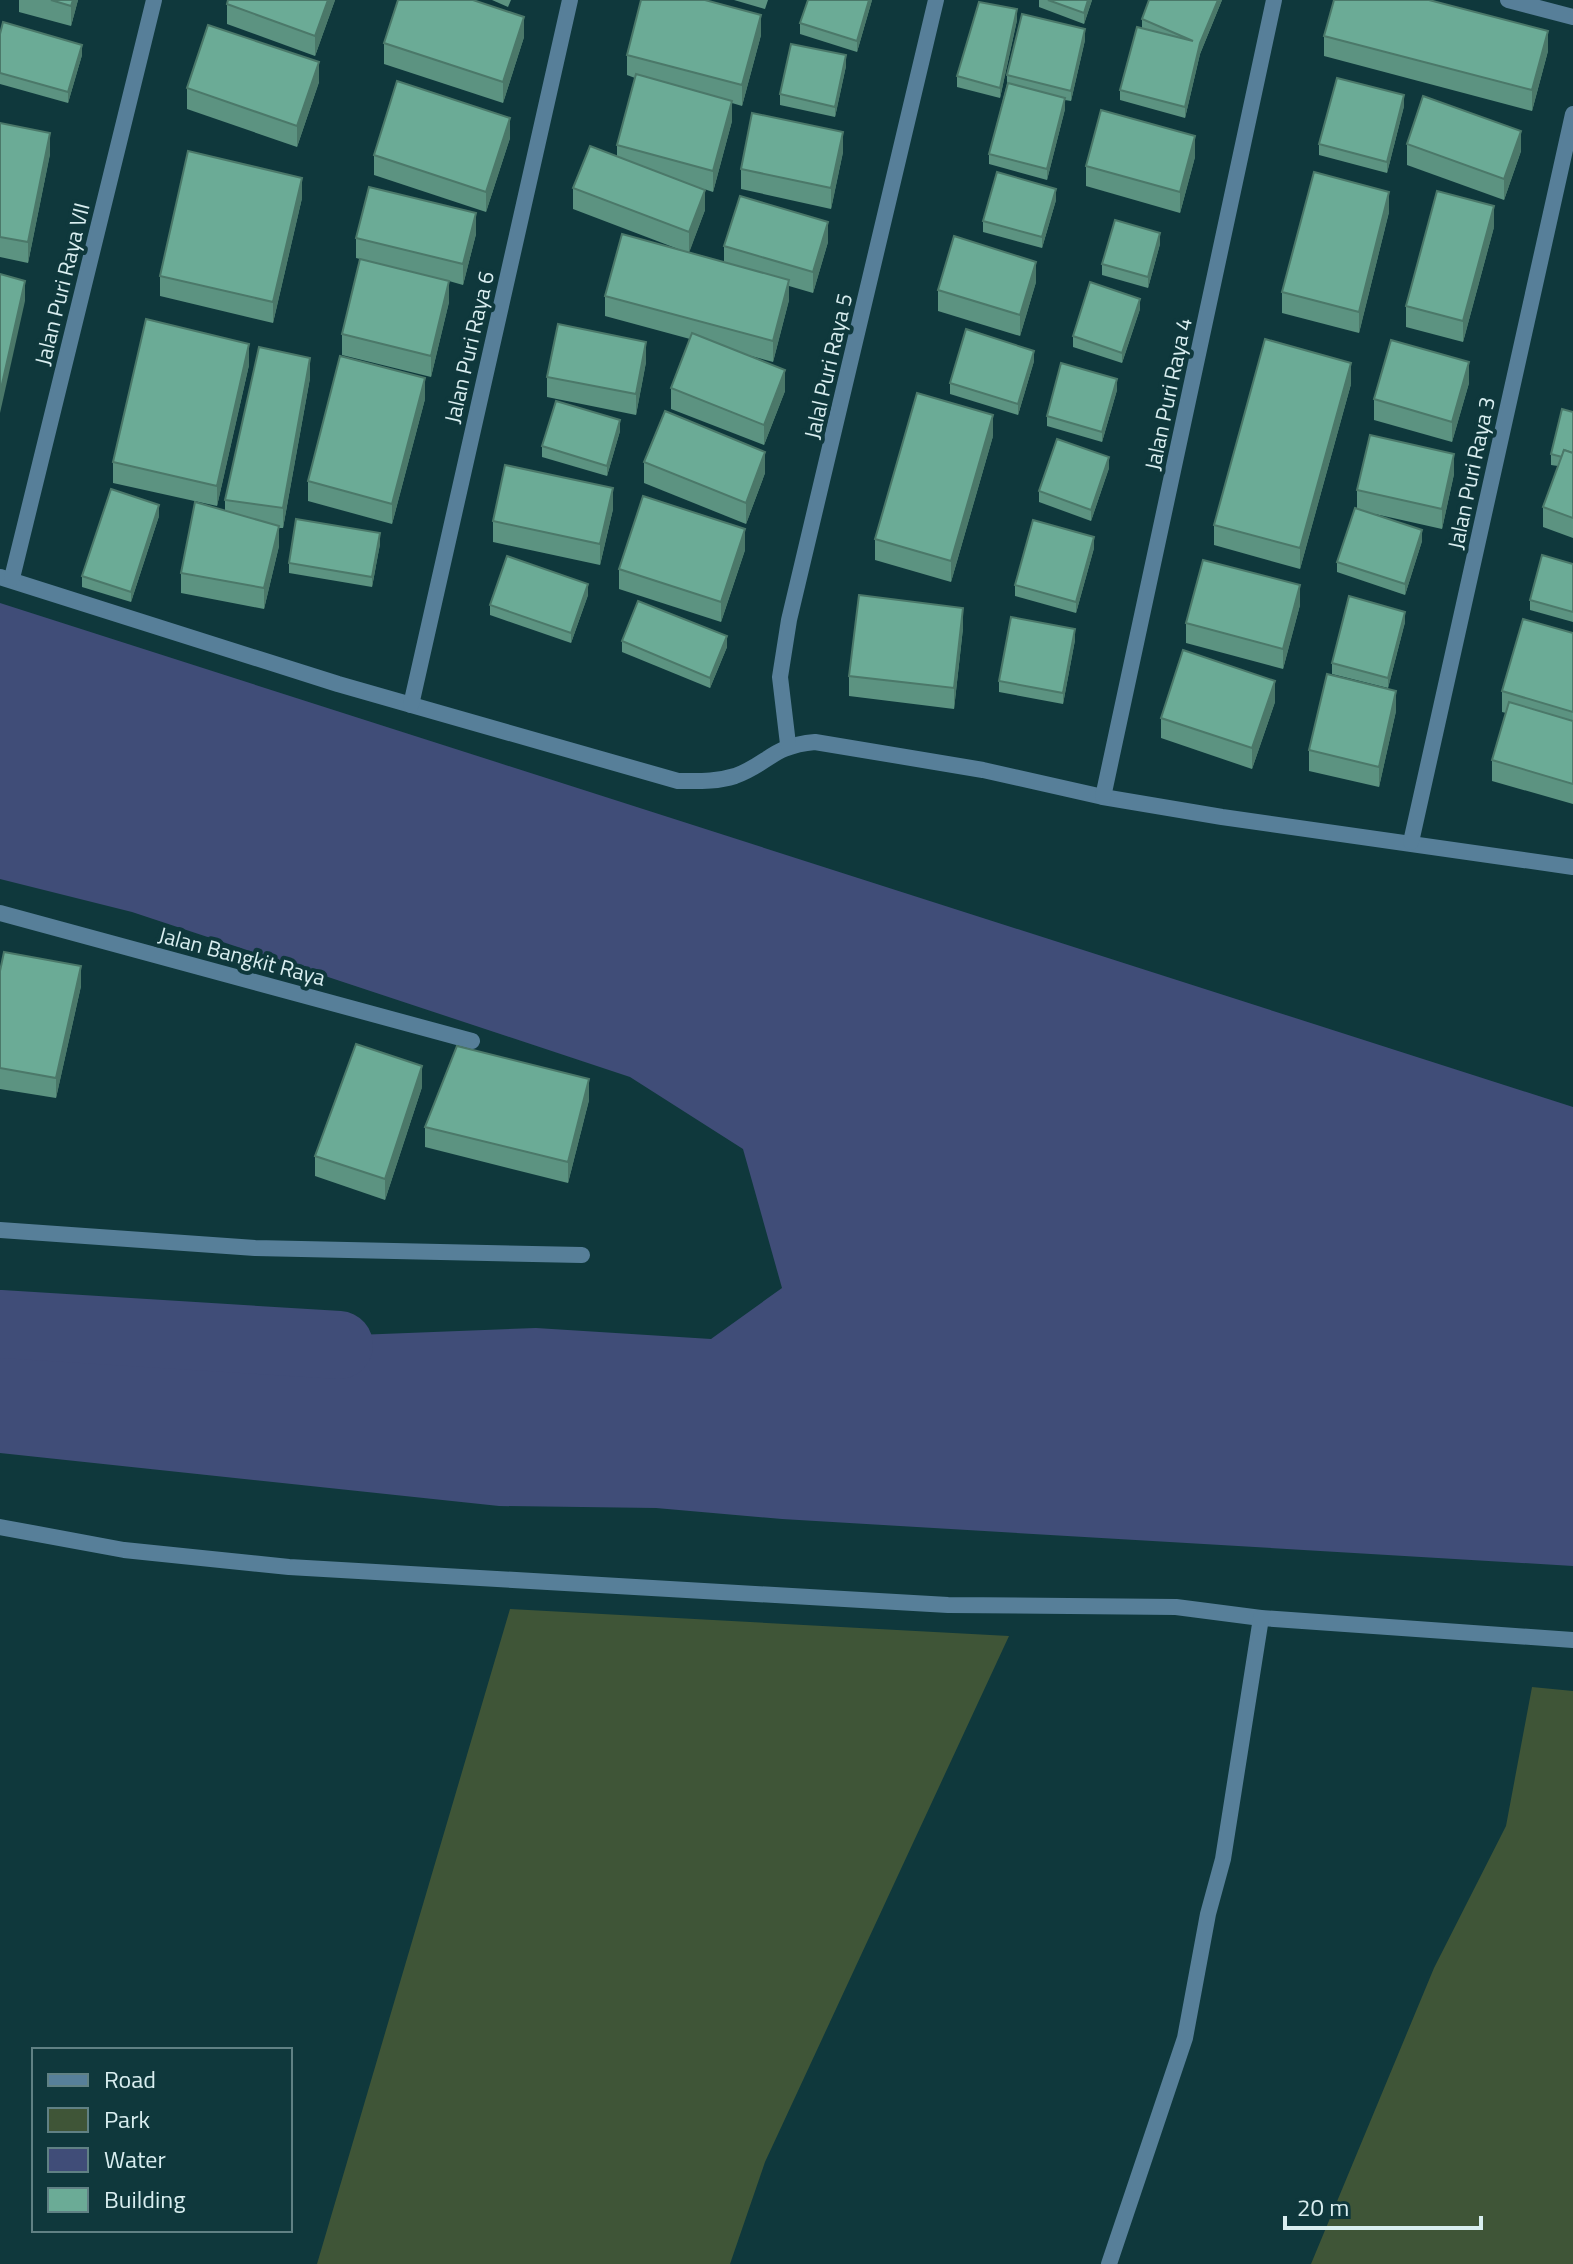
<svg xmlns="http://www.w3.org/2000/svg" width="1573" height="2264" viewBox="0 0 1573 2264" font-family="'Titillium Web',sans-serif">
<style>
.green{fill:#3f5537}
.water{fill:#404d78}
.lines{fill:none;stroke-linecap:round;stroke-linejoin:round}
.canal{stroke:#404d78;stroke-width:68}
.street{stroke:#577f99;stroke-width:16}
.wall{fill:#5c9381}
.shaded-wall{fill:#4b7869}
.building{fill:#6bab96;stroke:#4b7869;stroke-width:2}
.labels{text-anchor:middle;stroke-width:8;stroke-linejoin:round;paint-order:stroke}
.street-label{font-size:22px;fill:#d9eef0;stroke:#0f383c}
</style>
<rect width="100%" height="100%" fill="#0f383c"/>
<g class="green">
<polygon points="510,1609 1009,1636 765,2162 730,2264 317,2264"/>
<polygon points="1532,1687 1573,1691 1573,2264 1311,2264 1434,1968 1506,1826"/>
</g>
<polygon class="water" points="0,603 1573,1107 1573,1566 782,1519 656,1508 499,1506 0,1453 0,1349 536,1328 711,1339 782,1288 743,1149 630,1077 132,912 0,879"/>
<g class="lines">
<polyline class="canal" points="0,1324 339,1345"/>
<g class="street">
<polyline points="1508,0 1573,17"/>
<path d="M0,577L338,684L678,781C698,781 716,782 735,776C769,764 771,746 815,742L983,770L1103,797L1222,817L1573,867"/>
<polyline points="12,578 154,0"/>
<polyline points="411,705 570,0"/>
<polyline points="788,744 780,677 789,620 936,0"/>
<polyline points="1103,797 1274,0"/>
<polyline points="1411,842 1573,114"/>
<polyline points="0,913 472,1041"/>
<polyline points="0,1230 255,1248 582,1255"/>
<polyline points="0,1527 124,1550 289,1567 948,1605 1176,1607 1261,1618 1573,1640"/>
<polyline points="1109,2264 1185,2038 1208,1914 1223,1859 1261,1618"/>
</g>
</g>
<g class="wall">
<polygon points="19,0 78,0 71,26 19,12"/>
<polygon points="228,0 335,0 315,56 227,24 227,4"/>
<polygon points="492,0 511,0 508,7"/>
<polygon points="734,0 768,0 765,9"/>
<polygon points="808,0 872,0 857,52 800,34 800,23"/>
<polygon points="1039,0 1092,0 1084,24 1039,7"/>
<polygon points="1149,0 1222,0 1200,54 1185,118 1120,100 1120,90 1142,28 1142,19"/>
<polygon points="1017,20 1000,98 957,87 957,76"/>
<polygon points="0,34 82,55 68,103 0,84"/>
<polygon points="761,35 742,106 732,103 732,121 713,192 704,189 705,210 689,252 724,262 724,246 828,242 813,293 789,286 789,300 773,362 744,354 785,391 764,445 671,409 671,388 690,339 605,316 605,296 686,252 573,209 573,188 617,156 617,145 635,78 627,75 627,55"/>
<polygon points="1324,36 1548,51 1532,111 1324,56"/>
<polygon points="524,37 503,103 384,64 384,43"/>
<polygon points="1085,40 1071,101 1065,100 1065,109 1047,180 989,164 989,154 1007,84 1007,75"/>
<polygon points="846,66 835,117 780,105 780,94"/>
<polygon points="319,82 297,147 187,109 187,88"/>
<polygon points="1404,106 1387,173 1319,155 1319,144"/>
<polygon points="0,123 50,154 28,263 0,257"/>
<polygon points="510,138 486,212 374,175 374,155"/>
<polygon points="1407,144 1521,151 1504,200 1407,165"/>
<polygon points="843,152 831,209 741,189 741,169"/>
<polygon points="1195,157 1180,213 1086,186 1086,166"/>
<polygon points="302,198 273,323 160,296 160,276"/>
<polygon points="1056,200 1042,248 983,232 983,221"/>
<polygon points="1389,212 1359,333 1282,313 1282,292"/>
<polygon points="1494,227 1463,342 1406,327 1406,306"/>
<polygon points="476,234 463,285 449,281 449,302 431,377 342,355 342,334 360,259 356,258 356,238"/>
<polygon points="1160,244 1148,288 1102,275 1102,264"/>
<polygon points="1036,282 1020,336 938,311 938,290"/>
<polygon points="1140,309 1122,363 1073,347 1073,336"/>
<polygon points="1034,361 1018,415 950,394 950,383"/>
<polygon points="646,362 636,415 547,397 547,377"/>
<polygon points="249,365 217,506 113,483 113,462"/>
<polygon points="310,378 283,528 279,528 279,546 264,609 181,593 181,573 225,510 225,500"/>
<polygon points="1469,383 1452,442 1374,420 1374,399"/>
<polygon points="1351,384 1300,569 1214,545 1214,525"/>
<polygon points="1117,390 1102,442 1047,426 1047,416"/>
<polygon points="425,399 392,524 308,501 308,481"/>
<polygon points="1573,412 1573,538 1543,527 1543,507 1558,466 1551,465 1551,454"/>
<polygon points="620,431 607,476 542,457 542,446"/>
<polygon points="993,436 951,582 875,560 875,539"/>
<polygon points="644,462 765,473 746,524 644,483"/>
<polygon points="1109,468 1091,521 1039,502 1039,491"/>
<polygon points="1454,474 1442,529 1375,514 1422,541 1405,595 1337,572 1337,562 1357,508 1357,490"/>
<polygon points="613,509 600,565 493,542 493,521"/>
<polygon points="159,516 131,602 82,587 82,576"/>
<polygon points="380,544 372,587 289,573 289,563"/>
<polygon points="1094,548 1076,613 1015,596 1015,585"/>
<polygon points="745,550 721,622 619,589 619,569"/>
<polygon points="1573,564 1573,622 1530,610 1530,600"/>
<polygon points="588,595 571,643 490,615 490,605"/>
<polygon points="1300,605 1283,669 1186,643 1186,623"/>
<polygon points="1405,622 1388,688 1332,674 1332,663"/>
<polygon points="963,628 954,709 849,696 849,676"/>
<polygon points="1573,633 1573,804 1492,781 1492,760 1506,713 1502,712 1502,691"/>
<polygon points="1075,640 1063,704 999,692 999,681"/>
<polygon points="622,641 727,647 710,688 622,652"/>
<polygon points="1275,702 1252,769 1161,738 1161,718"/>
<polygon points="1396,711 1379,787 1309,771 1309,750"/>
<polygon points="0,971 81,986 56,1098 0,1089"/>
<polygon points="422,1087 385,1200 315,1176 315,1156"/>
<polygon points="589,1100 568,1183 425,1147 425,1127"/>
</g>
<g class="shaded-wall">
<polygon points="73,0 78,0 71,26 71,6"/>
<polygon points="328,0 335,0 315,56 315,36"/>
<polygon points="869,0 872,0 857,52 857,41"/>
<polygon points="1088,0 1092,0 1084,24 1084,13"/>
<polygon points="1218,0 1222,0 1200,54 1185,118 1185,107 1200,43"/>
<polygon points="1017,9 1017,20 1000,98 1000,88"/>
<polygon points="761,15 761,35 742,106 742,85"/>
<polygon points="524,17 524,37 503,103 503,82"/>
<polygon points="1085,29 1085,40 1071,101 1071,91"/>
<polygon points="1548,31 1548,51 1532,111 1532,90"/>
<polygon points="82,45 82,55 68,103 68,92"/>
<polygon points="846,55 846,66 835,117 835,107"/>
<polygon points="319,62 319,82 297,147 297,126"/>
<polygon points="1404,95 1404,106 1387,173 1387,162"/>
<polygon points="1065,98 1065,109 1047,180 1047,169"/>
<polygon points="732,101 732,121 713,192 713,171"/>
<polygon points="510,118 510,138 486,212 486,192"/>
<polygon points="1521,131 1521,151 1504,200 1504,179"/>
<polygon points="843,132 843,152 831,209 831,188"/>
<polygon points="50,133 50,154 28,263 28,242"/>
<polygon points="1195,136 1195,157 1180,213 1180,192"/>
<polygon points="302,178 302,198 273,323 273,302"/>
<polygon points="1056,189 1056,200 1042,248 1042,237"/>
<polygon points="705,190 705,210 689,253 689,232"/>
<polygon points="1389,192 1389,212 1359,333 1359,312"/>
<polygon points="1494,206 1494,227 1463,342 1463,321"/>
<polygon points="476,213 476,234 463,285 463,264"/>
<polygon points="828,222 828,242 813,293 813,272"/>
<polygon points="1160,233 1160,244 1148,288 1148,277"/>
<polygon points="1036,262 1036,282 1020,336 1020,315"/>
<polygon points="789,280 789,300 773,362 773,341"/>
<polygon points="25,281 25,301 0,413 0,393"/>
<polygon points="449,281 449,302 431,377 431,356"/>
<polygon points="1140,299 1140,309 1122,363 1122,353"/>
<polygon points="646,342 646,362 636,415 636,394"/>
<polygon points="249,344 249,365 217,506 217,486"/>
<polygon points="1034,351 1034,361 1018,415 1018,404"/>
<polygon points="310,358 310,378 283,528 283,508"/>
<polygon points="1469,362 1469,383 1452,442 1452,422"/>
<polygon points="1351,363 1351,384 1300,569 1300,548"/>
<polygon points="785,370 785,391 764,445 764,425"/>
<polygon points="425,378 425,399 392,524 392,504"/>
<polygon points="1117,379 1117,390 1102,442 1102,432"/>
<polygon points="993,415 993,436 951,582 951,561"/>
<polygon points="620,420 620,431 607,476 607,466"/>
<polygon points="765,452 765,473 746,524 746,503"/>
<polygon points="1454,454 1454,474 1442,529 1442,509"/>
<polygon points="1109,457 1109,468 1091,521 1091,510"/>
<polygon points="613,488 613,509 600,565 600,544"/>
<polygon points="159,505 159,516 131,602 131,592"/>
<polygon points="279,526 279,546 264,609 264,588"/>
<polygon points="745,529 745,550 721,622 721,602"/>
<polygon points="1422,530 1422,541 1405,595 1405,584"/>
<polygon points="380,533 380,544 372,587 372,577"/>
<polygon points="1094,537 1094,548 1076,613 1076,602"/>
<polygon points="588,584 588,595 571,643 571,633"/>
<polygon points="1300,585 1300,605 1283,669 1283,649"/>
<polygon points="963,608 963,628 954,709 954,688"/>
<polygon points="1405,612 1405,622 1388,688 1388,678"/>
<polygon points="1075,629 1075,640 1063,704 1063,693"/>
<polygon points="727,636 727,647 710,688 710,678"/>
<polygon points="1275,681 1275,702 1252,769 1252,748"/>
<polygon points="1396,691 1396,711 1379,787 1379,767"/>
<polygon points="81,966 81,986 56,1098 56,1078"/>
<polygon points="422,1066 422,1087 385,1200 385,1179"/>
<polygon points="589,1079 589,1100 568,1183 568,1162"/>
</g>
<g class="building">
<polygon points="51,0 73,0 71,6"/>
<polygon points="228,0 328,0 315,36 227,4"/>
<polygon points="398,0 473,0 524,17 503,82 384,43"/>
<polygon points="641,0 705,0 761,15 742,85 627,55"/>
<polygon points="808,0 869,0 857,41 800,23"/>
<polygon points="1048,0 1088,0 1084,13"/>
<polygon points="1149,0 1218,0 1200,43 1185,107 1120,90 1137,27 1193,41 1142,19"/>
<polygon points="1334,0 1429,0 1548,31 1532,90 1324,36"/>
<polygon points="979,2 1017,9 1000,88 957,76"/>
<polygon points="1022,14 1085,29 1071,91 1007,75"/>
<polygon points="3,22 82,45 68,92 0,73 0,34"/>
<polygon points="208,25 319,62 297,126 187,88"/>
<polygon points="791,44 846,55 835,107 780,94"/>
<polygon points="636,74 732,101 713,171 617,145"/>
<polygon points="1337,78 1404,95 1387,162 1319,144"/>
<polygon points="397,81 510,118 486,192 374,155"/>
<polygon points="1008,83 1065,98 1047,169 989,154"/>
<polygon points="1423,96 1521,131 1504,179 1407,144"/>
<polygon points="1101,110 1195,136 1180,192 1086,166"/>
<polygon points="752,113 843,132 831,188 741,169"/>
<polygon points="0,123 50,133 28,242 0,237"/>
<polygon points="590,146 705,190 689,232 573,188"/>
<polygon points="188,151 302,178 273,302 160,276"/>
<polygon points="997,172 1056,189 1042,237 983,221"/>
<polygon points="1314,172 1389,192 1359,312 1282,292"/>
<polygon points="369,187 476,213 463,264 356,238"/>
<polygon points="1437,191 1494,206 1463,321 1406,306"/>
<polygon points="740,196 828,222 813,272 724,246"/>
<polygon points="1115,220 1160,233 1148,277 1102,264"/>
<polygon points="622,234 789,280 773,341 605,296"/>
<polygon points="954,236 1036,262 1020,315 938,290"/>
<polygon points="360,259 449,281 431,356 342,334"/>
<polygon points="0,274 25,281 0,393"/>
<polygon points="1090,282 1140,299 1122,353 1073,336"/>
<polygon points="146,319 249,344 217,486 113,462"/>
<polygon points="558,324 646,342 636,394 547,377"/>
<polygon points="966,329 1034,351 1018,404 950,383"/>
<polygon points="692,333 785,370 764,425 671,388"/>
<polygon points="1265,339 1351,363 1300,548 1214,525"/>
<polygon points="1391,340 1469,362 1452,422 1374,399"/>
<polygon points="259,347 310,358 283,508 225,500"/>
<polygon points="340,356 425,378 392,504 308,481"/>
<polygon points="1061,363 1117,379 1102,432 1047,416"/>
<polygon points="917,393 993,415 951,561 875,539"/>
<polygon points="556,401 620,420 607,466 542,446"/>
<polygon points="1562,409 1573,412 1573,453 1564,450 1562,457 1551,454"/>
<polygon points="665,411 765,452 746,503 644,462"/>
<polygon points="1370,435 1454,454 1442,509 1357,490"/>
<polygon points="1057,439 1109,457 1091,510 1039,491"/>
<polygon points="1564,450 1573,453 1573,518 1543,507"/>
<polygon points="505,465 613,488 600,544 493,521"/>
<polygon points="111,489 159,505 131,592 82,576"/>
<polygon points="643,496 745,529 721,602 619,569"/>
<polygon points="195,502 279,526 264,588 181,573"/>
<polygon points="1355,508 1422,530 1405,584 1337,562"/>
<polygon points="296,519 380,533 372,577 289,563"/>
<polygon points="1033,520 1094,537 1076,602 1015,585"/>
<polygon points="1542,555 1573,564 1573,612 1530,600"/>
<polygon points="507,556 588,584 571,633 490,605"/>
<polygon points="1203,560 1300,585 1283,649 1186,623"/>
<polygon points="859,595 963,608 954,688 849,676"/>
<polygon points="1349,596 1405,612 1388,678 1332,663"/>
<polygon points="638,601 727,636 710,678 622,641"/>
<polygon points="1011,617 1075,629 1063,693 999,681"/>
<polygon points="1523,619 1573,633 1573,712 1502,691"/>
<polygon points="1183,650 1275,681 1252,748 1161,718"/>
<polygon points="1327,674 1396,691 1379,767 1309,750"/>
<polygon points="1509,702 1573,721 1573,784 1492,760"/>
<polygon points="4,952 81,966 56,1078 0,1068 0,971"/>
<polygon points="356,1044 422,1066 385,1179 315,1156"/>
<polygon points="457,1046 589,1079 568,1162 425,1127"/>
</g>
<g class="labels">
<g class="street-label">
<text transform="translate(62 284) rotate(-76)" y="8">Jalan Puri Raya VII</text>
<text transform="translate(469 347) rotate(-77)" y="8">Jalan Puri Raya 6</text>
<text transform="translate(828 366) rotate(-77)" y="8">Jalal Puri Raya 5</text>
<text transform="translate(1168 394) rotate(-78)" y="8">Jalan Puri Raya 4</text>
<text transform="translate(1471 473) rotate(-78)" y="8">Jalan Puri Raya 3</text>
<text transform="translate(242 956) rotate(15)" y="8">Jalan Bangkit Raya</text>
</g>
</g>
<rect x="32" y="2048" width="260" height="184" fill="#0f383c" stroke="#608184" stroke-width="2"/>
<rect x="48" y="2074" width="40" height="12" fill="#577f99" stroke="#608184" stroke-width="2"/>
<text x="104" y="2088" font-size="24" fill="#d9eef0">Road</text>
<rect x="48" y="2108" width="40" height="24" fill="#3f5537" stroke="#608184" stroke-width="2"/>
<text x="104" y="2128" font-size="24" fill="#d9eef0">Park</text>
<rect x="48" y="2148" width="40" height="24" fill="#404d78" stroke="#608184" stroke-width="2"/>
<text x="104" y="2168" font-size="24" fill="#d9eef0">Water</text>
<rect x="48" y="2188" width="40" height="24" fill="#6bab96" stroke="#608184" stroke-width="2"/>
<text x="104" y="2208" font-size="24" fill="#d9eef0">Building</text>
<path d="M1285 2216v12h196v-12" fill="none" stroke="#d9eef0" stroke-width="4"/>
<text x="1297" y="2216" font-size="24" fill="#d9eef0" stroke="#0f383c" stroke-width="6" paint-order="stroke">20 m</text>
</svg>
